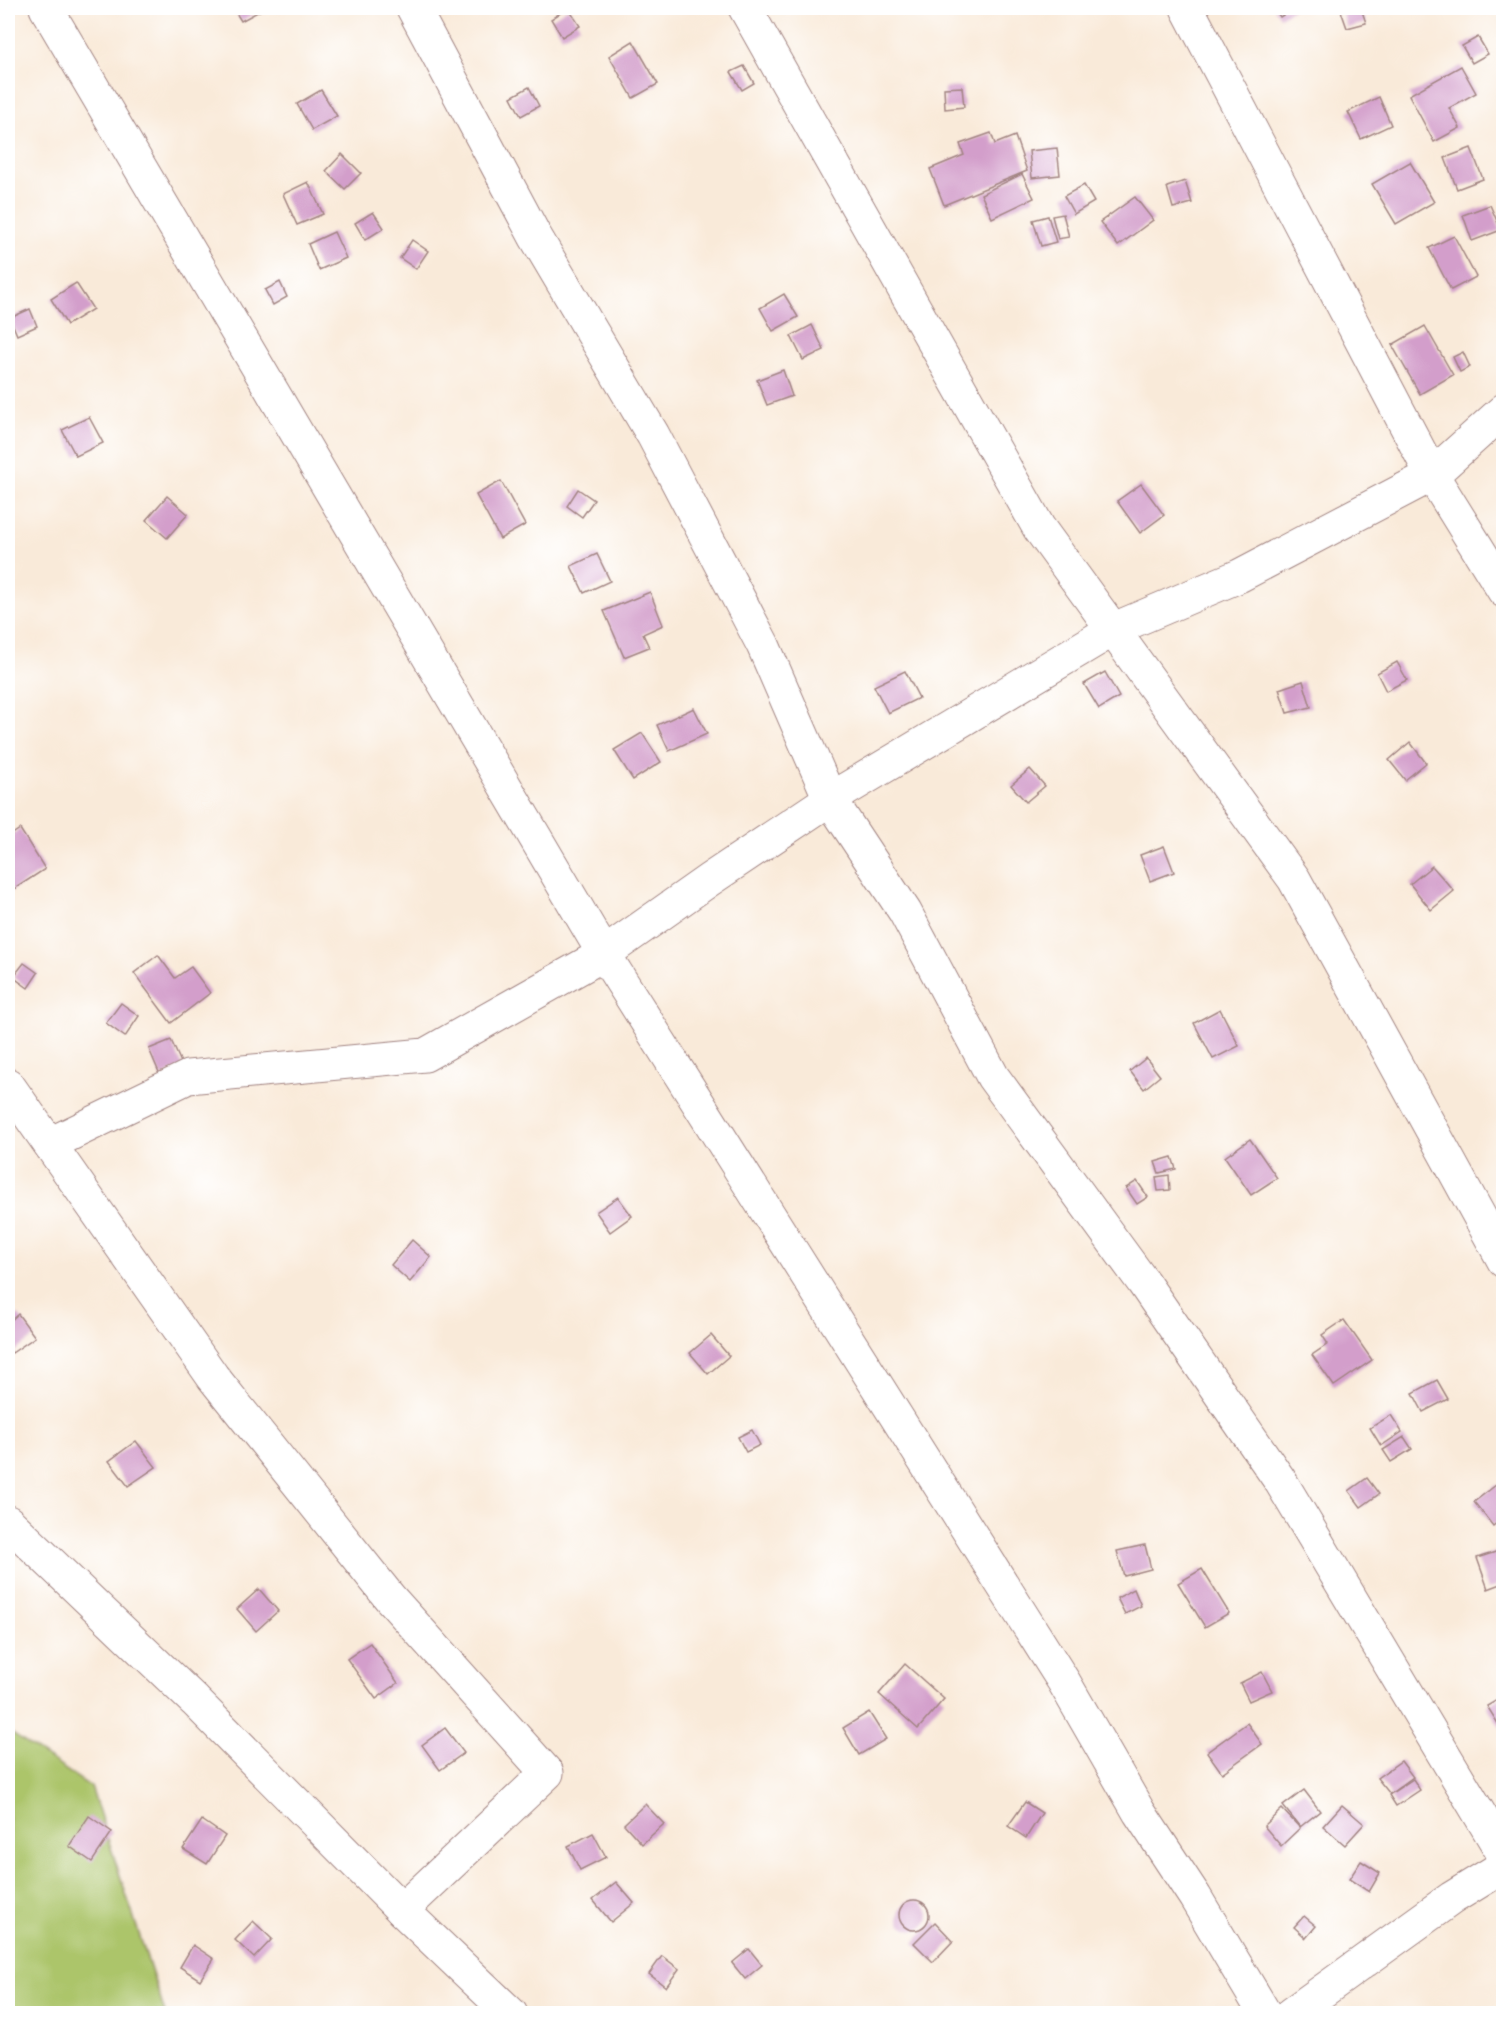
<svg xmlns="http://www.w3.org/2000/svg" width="1511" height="2021" viewBox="0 0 1511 2021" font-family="'Libre Bodoni',serif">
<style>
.green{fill:#acc56a;stroke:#7b724a;stroke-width:1.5}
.building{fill:#d39ecb}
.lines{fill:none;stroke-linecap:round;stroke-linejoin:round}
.street-casing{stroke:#a28482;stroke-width:35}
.street{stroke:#fff;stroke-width:33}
</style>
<rect width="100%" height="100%" fill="#fff"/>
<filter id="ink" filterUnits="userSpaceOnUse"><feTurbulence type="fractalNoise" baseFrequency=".0167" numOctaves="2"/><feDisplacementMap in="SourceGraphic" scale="12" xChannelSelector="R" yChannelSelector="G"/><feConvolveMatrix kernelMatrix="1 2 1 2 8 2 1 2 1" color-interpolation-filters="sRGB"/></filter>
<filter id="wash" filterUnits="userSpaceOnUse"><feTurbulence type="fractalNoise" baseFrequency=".008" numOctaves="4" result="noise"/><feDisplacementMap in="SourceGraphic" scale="24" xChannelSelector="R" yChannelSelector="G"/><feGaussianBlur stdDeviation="1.35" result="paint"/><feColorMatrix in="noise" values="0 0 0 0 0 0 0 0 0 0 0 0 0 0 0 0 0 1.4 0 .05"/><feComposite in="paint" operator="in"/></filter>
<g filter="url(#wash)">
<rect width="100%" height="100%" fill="#f9ead9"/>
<polygon class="green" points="8,1731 91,1787 165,2013 8,2013"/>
<g id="blocks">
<g class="building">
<polygon points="233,8 265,8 241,21"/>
<polygon points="568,8 580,26 562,37 551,19"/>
<polygon points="1274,8 1295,8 1280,17"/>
<polygon points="1340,8 1361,8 1366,23 1347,28"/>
<polygon points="1478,37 1488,54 1472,63 1462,46"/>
<polygon points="633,41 658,84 633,98 609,56"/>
<polygon points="744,66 754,83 742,90 731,72"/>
<polygon points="1461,66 1476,93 1449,108 1460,128 1434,142 1409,95"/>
<polygon points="529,87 539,106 521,116 511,97"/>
<polygon points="962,87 964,107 945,109 944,88"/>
<polygon points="321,90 337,116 312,130 297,104"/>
<polygon points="1379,97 1391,125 1361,139 1348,112"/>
<polygon points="991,133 995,144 1015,136 1027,171 944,205 930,169 964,155 960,144"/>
<polygon points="1057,148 1060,175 1032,178 1029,151"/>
<polygon points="1471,148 1483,179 1457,189 1445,158"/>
<polygon points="342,154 361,173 345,189 326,171"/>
<polygon points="1410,162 1434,202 1396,224 1372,184"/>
<polygon points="1022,174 1034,198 992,218 981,194"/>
<polygon points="1185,181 1192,203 1173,208 1167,187"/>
<polygon points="308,182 323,214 297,225 283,194"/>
<polygon points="1084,185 1094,202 1074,214 1064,196"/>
<polygon points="1135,197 1153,220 1118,246 1100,222"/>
<polygon points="1490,205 1501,230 1472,241 1463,215"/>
<polygon points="373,212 384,228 365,240 355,223"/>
<polygon points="1063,214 1069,237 1058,239 1052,216"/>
<polygon points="1048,216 1056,242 1041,246 1033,220"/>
<polygon points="334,232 346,258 319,270 308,244"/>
<polygon points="1454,236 1476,277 1451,290 1429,248"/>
<polygon points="412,240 428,251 416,269 400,258"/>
<polygon points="280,282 287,297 273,305 265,290"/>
<polygon points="76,283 93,309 67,325 51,299"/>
<polygon points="784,294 798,317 773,331 760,308"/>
<polygon points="30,309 37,326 17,335 10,318"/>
<polygon points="812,325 824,350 803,360 791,336"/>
<polygon points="1425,326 1453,375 1420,394 1392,345"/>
<polygon points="1463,352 1470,367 1460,372 1453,357"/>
<polygon points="783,370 792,396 767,405 757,380"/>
<polygon points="89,417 103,443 76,456 62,430"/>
<polygon points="501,481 525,525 500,539 476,495"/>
<polygon points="1141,484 1164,515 1140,533 1117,501"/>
<polygon points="578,489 594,500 582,517 567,506"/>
<polygon points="167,496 188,514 167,538 146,520"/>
<polygon points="597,554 610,581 584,593 571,566"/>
<polygon points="650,592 663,625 643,634 649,647 624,657 604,611"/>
<polygon points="1397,662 1407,680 1386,691 1377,673"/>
<polygon points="905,671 919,698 888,713 874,686"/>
<polygon points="1105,672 1119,697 1099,709 1084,684"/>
<polygon points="1303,681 1311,707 1287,713 1279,689"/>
<polygon points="694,708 707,734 669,751 657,725"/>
<polygon points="642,733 661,762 633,780 614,750"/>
<polygon points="1410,742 1426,763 1405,780 1389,760"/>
<polygon points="1030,769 1045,786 1026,802 1011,785"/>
<polygon points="20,829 45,869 8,893 8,837"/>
<polygon points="1164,846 1174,872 1150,881 1140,855"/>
<polygon points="1432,866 1454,891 1431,910 1410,884"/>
<polygon points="158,955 175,978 191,967 210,993 171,1023 134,973"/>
<polygon points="24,963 38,973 28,988 13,977"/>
<polygon points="121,1003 139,1016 125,1037 106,1023"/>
<polygon points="1220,1009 1239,1046 1213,1059 1194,1023"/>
<polygon points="171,1040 183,1067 161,1077 149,1049"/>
<polygon points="1146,1058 1160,1076 1144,1089 1130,1071"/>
<polygon points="1250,1139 1277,1178 1251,1195 1225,1157"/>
<polygon points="1172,1157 1176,1169 1159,1173 1155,1162"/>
<polygon points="1169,1175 1170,1190 1158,1191 1156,1177"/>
<polygon points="1137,1181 1148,1197 1137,1204 1126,1188"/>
<polygon points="618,1197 632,1216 610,1232 596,1212"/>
<polygon points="412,1240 431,1257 410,1282 391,1265"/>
<polygon points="18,1314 35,1337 12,1353 8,1346 8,1323"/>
<polygon points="1344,1320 1372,1360 1334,1386 1312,1355 1328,1344 1322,1335"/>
<polygon points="711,1335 729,1356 708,1374 690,1353"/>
<polygon points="1437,1380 1448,1399 1423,1412 1413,1393"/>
<polygon points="1391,1415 1402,1432 1381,1446 1370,1428"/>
<polygon points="752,1430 760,1445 746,1452 738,1437"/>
<polygon points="1404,1437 1412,1449 1391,1462 1383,1450"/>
<polygon points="136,1441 156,1467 128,1486 109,1461"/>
<polygon points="1367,1478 1379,1494 1361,1507 1349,1491"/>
<polygon points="1496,1485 1504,1494 1504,1517 1493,1526 1474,1502"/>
<polygon points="1145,1545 1151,1569 1124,1576 1117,1551"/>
<polygon points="1502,1550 1504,1555 1504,1583 1488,1589 1477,1558"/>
<polygon points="1202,1569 1229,1613 1205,1627 1178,1583"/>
<polygon points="259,1589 278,1611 256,1631 237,1609"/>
<polygon points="1134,1589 1141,1606 1125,1614 1117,1598"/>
<polygon points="370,1643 398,1683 376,1699 347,1659"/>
<polygon points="905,1664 944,1699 918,1729 879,1694"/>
<polygon points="1262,1672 1272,1691 1249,1701 1240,1683"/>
<polygon points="1504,1696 1504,1729 1502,1730 1487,1706"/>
<polygon points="869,1712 886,1739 859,1755 843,1728"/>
<polygon points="1247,1723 1262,1744 1222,1773 1207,1752"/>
<polygon points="445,1728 464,1753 440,1770 422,1745"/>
<polygon points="1401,1761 1413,1777 1390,1794 1377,1778"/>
<polygon points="1413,1779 1420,1790 1396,1806 1389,1795"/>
<polygon points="1304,1790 1320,1811 1300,1827 1283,1806"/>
<polygon points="1025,1802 1042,1813 1026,1838 1008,1826"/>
<polygon points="645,1804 664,1824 642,1844 624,1824"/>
<polygon points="1342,1805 1364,1824 1345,1845 1323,1826"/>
<polygon points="1282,1809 1300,1828 1281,1846 1264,1826"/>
<polygon points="89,1816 112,1832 92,1862 69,1846"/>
<polygon points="202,1820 225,1836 207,1864 183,1849"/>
<polygon points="593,1833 606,1857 580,1870 568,1846"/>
<polygon points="1361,1861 1380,1873 1369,1892 1349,1879"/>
<polygon points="616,1882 634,1903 611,1922 593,1900"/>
<circle cx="914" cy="1915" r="15"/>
<polygon points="1304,1916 1316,1926 1306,1938 1294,1927"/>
<polygon points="253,1921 272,1939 254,1958 235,1940"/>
<polygon points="935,1922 953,1941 933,1962 914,1943"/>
<polygon points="193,1945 214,1959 200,1980 180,1967"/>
<polygon points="749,1949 762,1965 745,1979 732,1963"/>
<polygon points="662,1956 679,1969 666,1987 649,1974"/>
</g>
</g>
</g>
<g filter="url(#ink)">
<use href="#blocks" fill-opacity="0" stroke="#a28482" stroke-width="1.5"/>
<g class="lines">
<defs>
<g id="street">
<polyline points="46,8 604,954 1064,1682 1139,1812 1195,1897 1265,2014"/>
<polyline points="413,8 535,236 653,435 763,645 830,799 905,912 993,1077 1143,1282 1281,1482 1504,1855"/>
<polyline points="745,8 1039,528 1294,879 1504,1261"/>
<polyline points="1187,8 1432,475 1504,591"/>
<polyline points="8,1085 213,1377 390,1598 547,1773 402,1910"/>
<polyline points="50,1144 188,1077 425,1055 604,954 709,880 830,799 1114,629 1239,576 1432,475 1504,410"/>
<polyline points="8,1522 195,1701 402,1910 511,2014"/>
<polyline points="1291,2014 1452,1898 1504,1866"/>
</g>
</defs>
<use href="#street" class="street-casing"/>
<use href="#street" class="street"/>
</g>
</g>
<rect width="1511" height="2021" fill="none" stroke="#fff" stroke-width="30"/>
</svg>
